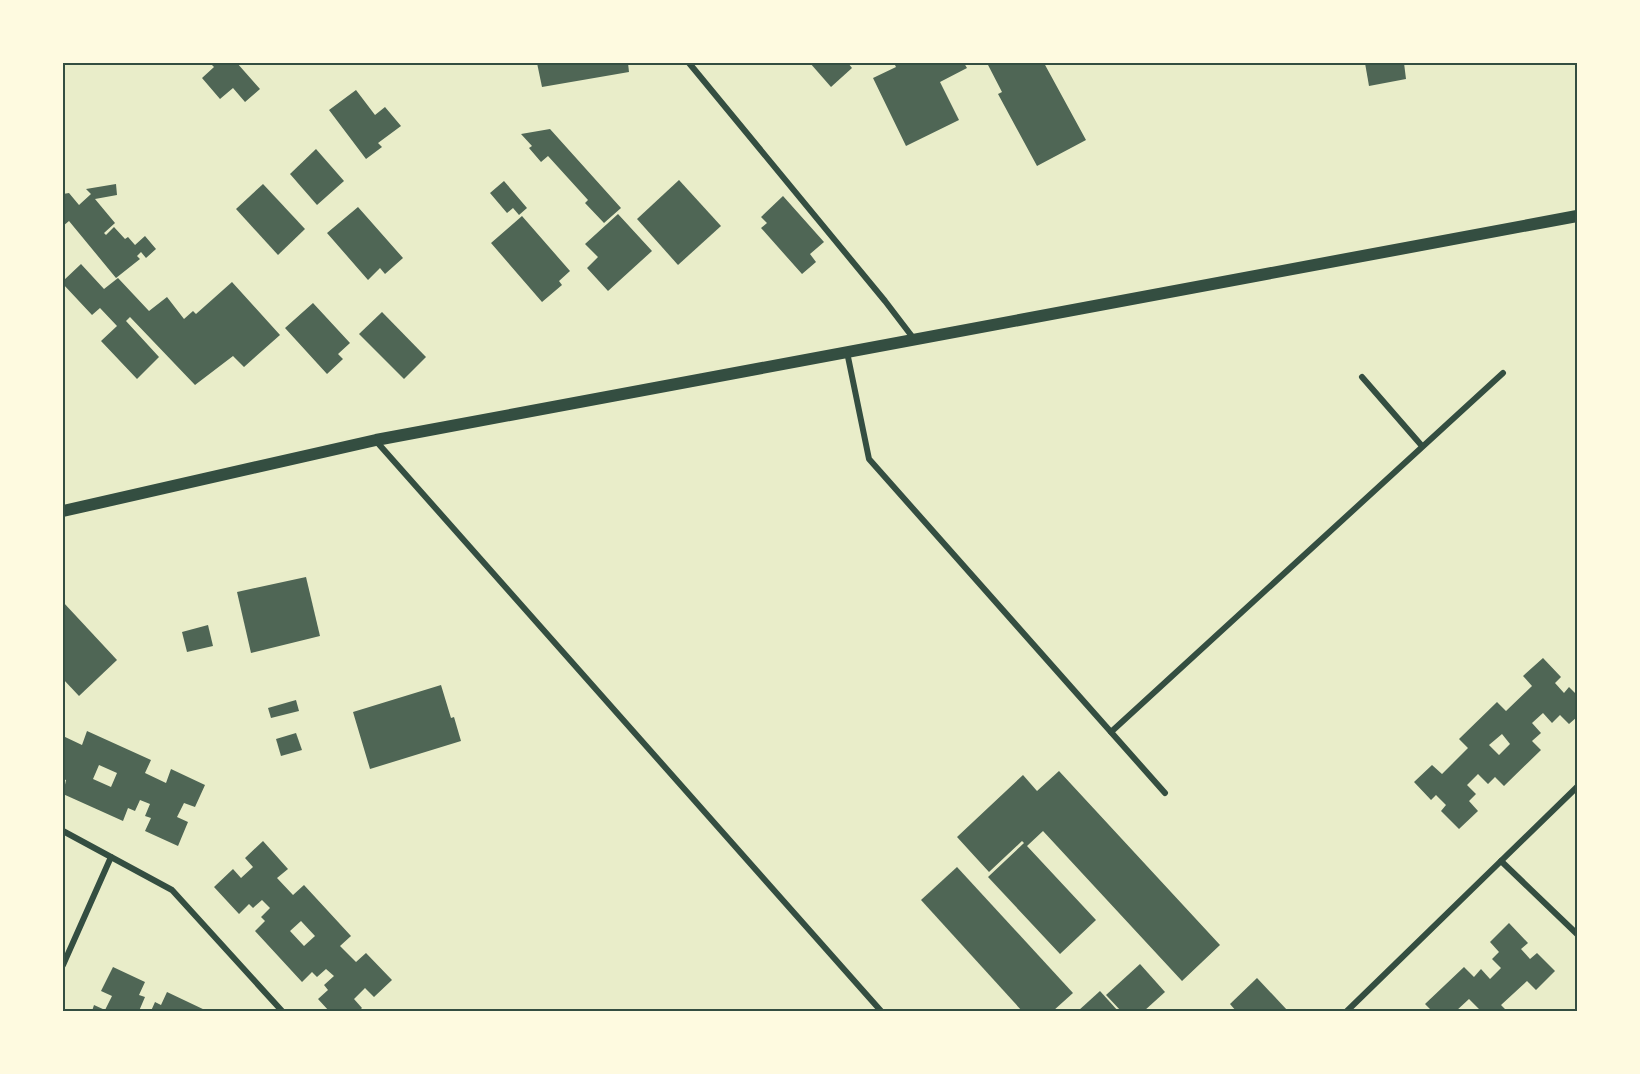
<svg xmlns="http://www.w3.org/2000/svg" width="1640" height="1074" viewBox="0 0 1640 1074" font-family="Roboto,sans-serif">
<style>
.building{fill:#4f6655;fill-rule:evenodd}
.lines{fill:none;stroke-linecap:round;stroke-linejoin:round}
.minor{stroke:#344e41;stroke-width:6}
.secondary{stroke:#344e41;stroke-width:12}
.neatline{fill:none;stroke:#344e41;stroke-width:2}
</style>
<rect width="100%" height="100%" fill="#e9edc9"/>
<g class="building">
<polygon points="210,63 237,63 260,89 245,102 233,88 220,99 202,78 214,67"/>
<polygon points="537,63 628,63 629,72 542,87"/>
<polygon points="810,63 848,63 852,68 831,87"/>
<polygon points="894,63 964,63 967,68 940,82 959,120 906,146 873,78 896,67"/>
<polygon points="987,63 1044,63 1086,140 1037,166 998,94 1002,92"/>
<polygon points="1365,63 1404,63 1406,79 1369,86"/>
<polygon points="356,90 375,115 385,107 401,126 378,143 382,147 366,159 329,110"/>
<polygon points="550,129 621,208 604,223 585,203 588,200 548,156 541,162 529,148 532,146 521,134"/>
<polygon points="316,149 344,181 317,205 290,174"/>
<polygon points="679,180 721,226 678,265 637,219"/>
<polygon points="504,181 527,208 519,215 513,208 507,213 490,193"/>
<polygon points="116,184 117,195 95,199 115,223 104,233 106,235 114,227 125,239 128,237 135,245 145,236 156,249 146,258 141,252 137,256 140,259 116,278 69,221 63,226 63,194 69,193 79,205 91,194 86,189"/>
<polygon points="263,184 305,229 278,255 236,209"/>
<polygon points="783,196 824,242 810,254 816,262 802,274 761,228 767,223 761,217"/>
<polygon points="358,207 403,258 385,274 380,268 368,280 327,233"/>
<polygon points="618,214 652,251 608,291 587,268 598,257 585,244"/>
<polygon points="522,216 570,271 559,281 562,285 542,302 491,243"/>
<polygon points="81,264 104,289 118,278 149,311 167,297 184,319 193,311 196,314 232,282 280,335 244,367 233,356 195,385 130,317 126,321 159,357 137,379 101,341 117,326 100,308 92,315 63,284 63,281"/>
<polygon points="313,303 350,343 338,354 343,359 327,374 285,328"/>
<polygon points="382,312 426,357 404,379 359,334"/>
<polygon points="306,577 320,636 251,653 237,592"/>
<polygon points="63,602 117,660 79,696 63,679"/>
<polygon points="208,625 213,646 187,652 182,632"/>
<path d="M1543,658L1561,677L1555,683L1564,693L1569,687L1577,695V717L1569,724L1560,715L1552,723L1543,713L1532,723L1541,733L1532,741L1541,750L1504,786L1495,777L1488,784L1478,774L1467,785L1476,794L1469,801L1478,811L1459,829L1441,811L1446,805L1436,795L1431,800L1414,782L1432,765L1442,774L1468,748L1459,739L1497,702L1506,711L1532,686L1523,676ZM1502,734L1510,744L1499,755L1489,745Z"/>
<polygon points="441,685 451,718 454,717 461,741 370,769 353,712"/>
<polygon points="296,700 299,711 271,718 268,708"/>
<path d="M87,731L151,760L145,773L166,783L171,769L205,785L195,807L184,803L177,817L188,822L178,846L145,831L151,818L145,816L150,804L140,800L135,811L128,808L123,821L63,794L66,780L63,779L65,766L63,765V736L82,745ZM99,765L117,773L111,787L93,779Z"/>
<polygon points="296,733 302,750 281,756 276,739"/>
<polygon points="1059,771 1220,945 1182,981 1043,831 1027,846 1096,920 1060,954 988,877 1024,843 1022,841 989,872 957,837 1023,775 1037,791"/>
<path d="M263,841L288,869L277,878L293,895L304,885L351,936L340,946L356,962L366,953L392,980L374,997L365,988L354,999L362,1008L359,1011H329L318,999L328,990L324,985L334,976L326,969L317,977L312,972L302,982L255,931L265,921L261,917L270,908L262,900L253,908L249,904L239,914L214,887L233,869L241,878L253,867L245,858ZM301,921L315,936L304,946L290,931Z"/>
<polygon points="957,867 1073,993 1053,1011 1022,1011 921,900"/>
<polygon points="1509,923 1528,943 1521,949 1530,959 1537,953 1555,971 1536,990 1527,981 1501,1005 1507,1011 1477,1011 1479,1009 1469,999 1456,1011 1432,1011 1425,1004 1464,967 1474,977 1481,969 1490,979 1501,968 1492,959 1499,952 1490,942"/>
<polygon points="1140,964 1165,992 1144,1011 1121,1011 1106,995"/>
<polygon points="113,967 145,982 139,995 145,997 139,1011 92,1011 94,1005 105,1010 112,996 101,991"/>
<polygon points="1257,978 1288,1011 1236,1011 1230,1004"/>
<polygon points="1100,991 1118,1011 1078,1011"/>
<polygon points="167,992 207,1011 151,1011 155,1002 161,1005"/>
</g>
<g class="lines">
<g class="minor">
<polyline points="689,63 885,301 914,339"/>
<polyline points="847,352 869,459 1165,793"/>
<polyline points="1362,377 1422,446"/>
<polyline points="376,441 881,1011"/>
<polyline points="1111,732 1503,373"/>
<polyline points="63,831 172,890 282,1011"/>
<polyline points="1501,861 1577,934"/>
<polyline points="63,965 111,857"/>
<polyline points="1347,1011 1577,787"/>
</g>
<polyline class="secondary" points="63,511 376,440 1577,216"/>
</g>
<rect width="1640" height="1074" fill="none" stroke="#fefae0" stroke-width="129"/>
<rect x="64" y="64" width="1512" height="946" class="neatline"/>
</svg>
